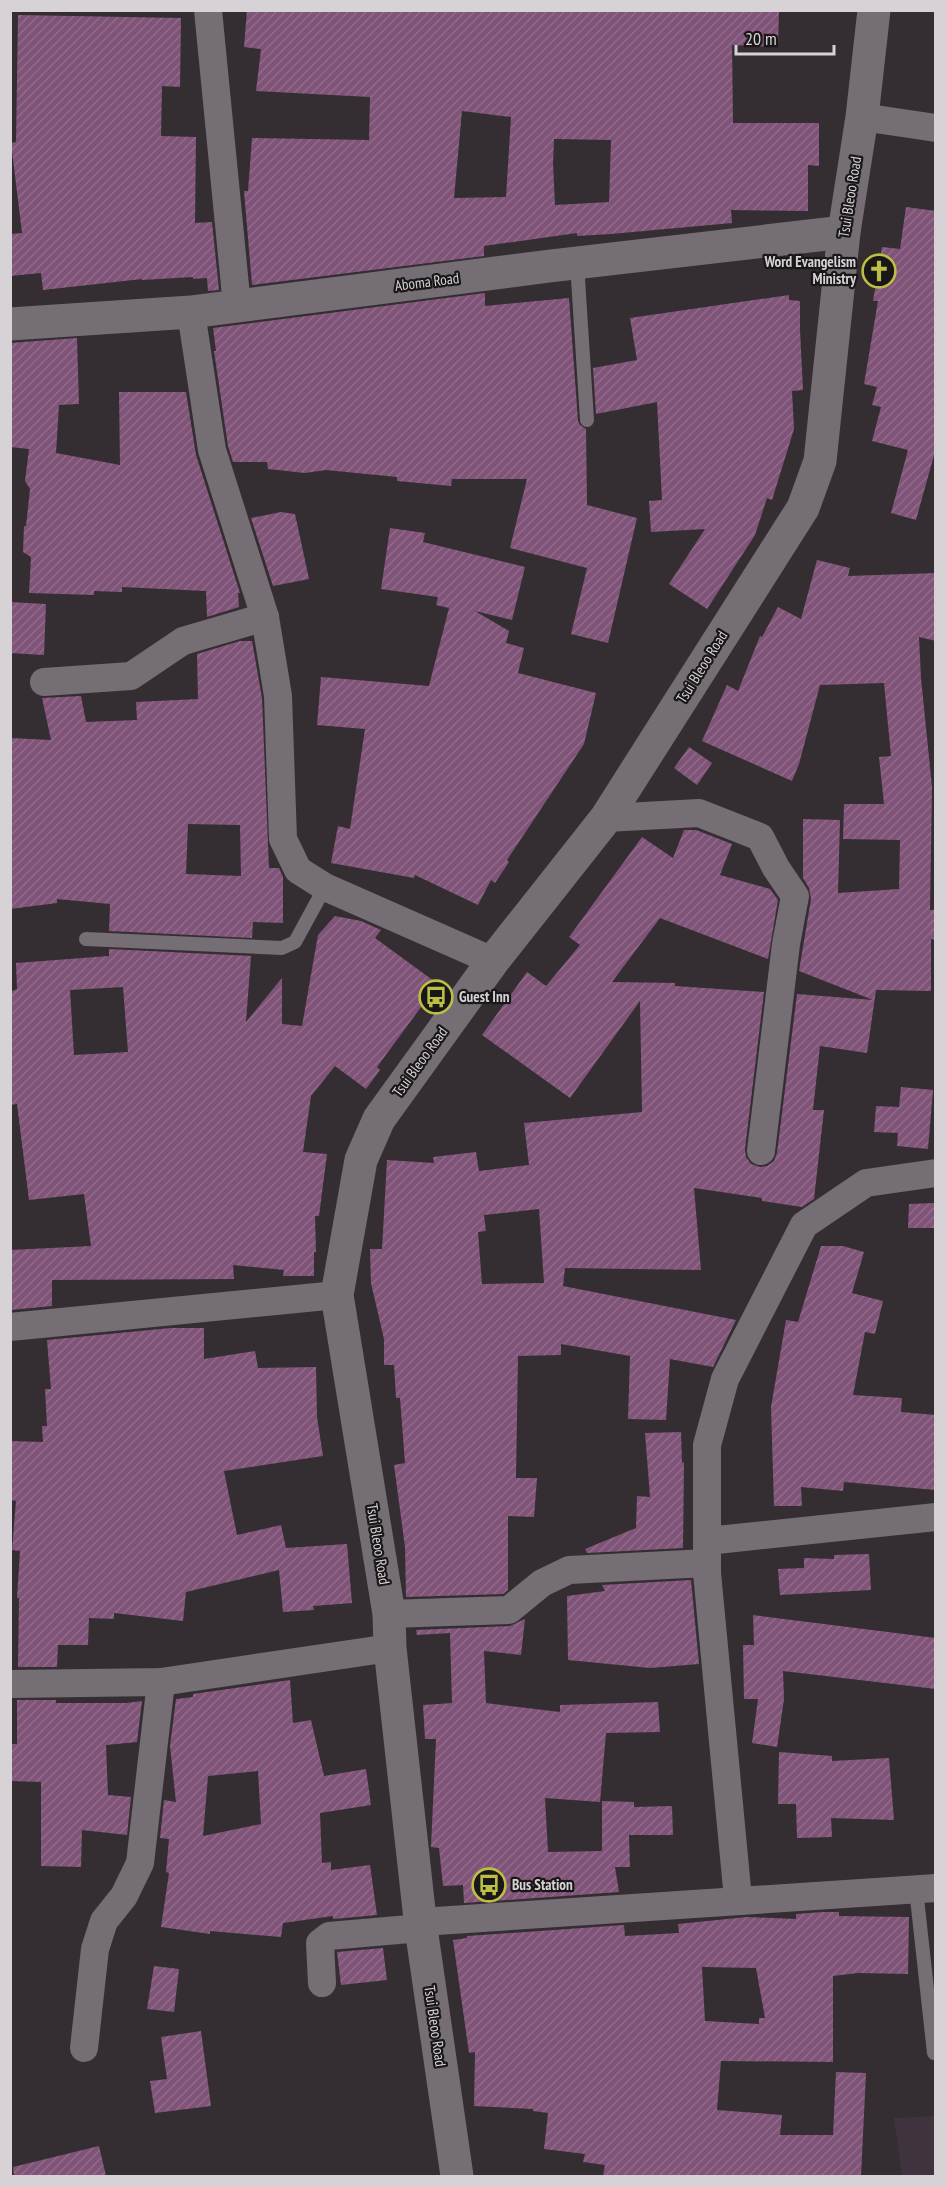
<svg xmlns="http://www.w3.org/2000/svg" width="946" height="2187" viewBox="0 0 946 2187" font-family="'PT Sans Narrow',sans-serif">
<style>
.built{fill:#3f343d}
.building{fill:url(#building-hatch);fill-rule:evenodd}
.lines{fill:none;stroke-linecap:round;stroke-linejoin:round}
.service{stroke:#756e74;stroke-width:14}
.minor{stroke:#756e74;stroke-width:28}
.tertiary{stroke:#756e74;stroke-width:33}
.labels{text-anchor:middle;stroke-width:4.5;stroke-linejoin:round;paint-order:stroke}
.street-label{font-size:15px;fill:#d6d2d5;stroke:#1a1719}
.poi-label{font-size:15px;font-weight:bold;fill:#d6d2d5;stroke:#1a1719;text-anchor:start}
</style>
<defs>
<pattern id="building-hatch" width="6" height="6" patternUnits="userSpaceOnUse" patternTransform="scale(1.5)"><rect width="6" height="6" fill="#805378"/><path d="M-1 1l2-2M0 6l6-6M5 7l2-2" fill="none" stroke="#916b8a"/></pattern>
</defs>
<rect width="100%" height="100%" fill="#342e32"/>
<polygon class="built" points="935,2116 935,2176 902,2176 894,2118"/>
<g class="building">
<path d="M247,10H779L778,47L732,45L733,123H819V166L808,165V211L731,210L732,223L611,234L577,236V233L484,246V256L252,285L244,191H248L252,138L369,140L370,97L256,91L261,49L244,47ZM462,111L511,117L506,197L454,198ZM554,139L611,140L609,202L555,205L553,164Z"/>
<polygon points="18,15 181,18 180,87 162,86 161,136 196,137 195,223 212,222 219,290 208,291 207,278 193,279 193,277 142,280 142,279 43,290 41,273 10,276 10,234 22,233 11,143 16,142"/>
<polygon points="906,207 936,211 936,448 916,520 891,513 908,450 872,441 881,407 872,405 877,387 864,384 878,301 873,301 882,247 900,249"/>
<polygon points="485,293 485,306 569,298 578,421 580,425 586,429 587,505 637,518 608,643 571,634 587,568 510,548 527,479 452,479 451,486 397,481 397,477 326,470 305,473 268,469 267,462 233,462 228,446 214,351 216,351 213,328"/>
<polygon points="789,295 789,300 800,301 800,330 803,390 792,391 794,429 772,500 767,498 755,535 707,609 669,584 705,529 651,532 649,501 662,500 657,402 596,414 593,368 637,360 630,318"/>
<polygon points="77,338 79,404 59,405 56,453 120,465 119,392 186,392 196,455 240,593 238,593 239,607 207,617 206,591 122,587 122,592 94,591 94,595 29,593 31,557 23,552 24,526 26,526 30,489 25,481 29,449 10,447 10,343"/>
<polygon points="281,512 295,514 309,579 273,586 251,518"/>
<polygon points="390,528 425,533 423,542 525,567 512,620 475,611 509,631 506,643 524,648 518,673 596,693 584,744 507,860 509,862 495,883 491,880 478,905 415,875 414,878 331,863 338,826 350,829 365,729 317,725 321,677 429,686 449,608 436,605 438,597 381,589"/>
<path d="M817,560L850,568L848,576L936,573V641L919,637L921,678L932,787L930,910H936V940L931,939V991L876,990L867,1053L820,1046L813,1110H824L814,1199L802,1207L762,1201V1198L694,1188L701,1270L565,1268L563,1286L736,1320L713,1367L670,1359L666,1420L628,1419L630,1356L561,1344V1355L518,1356L516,1478H537L534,1517L508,1516V1590L503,1594L406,1597L405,1547L394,1465L405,1463L400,1398H396L394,1365H384V1339L371,1283L370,1249H382L387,1160L434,1163L433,1157L476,1152L479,1171L529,1165L524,1123L642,1112L640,1001L570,1098L482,1035L527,972L546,986L580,945L569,937L642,837L673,858L684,830H696L732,844L720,875L770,889L778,900L768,959L660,918L612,982L675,983V986L764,992L745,1149L746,1157L751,1164L760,1167L767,1166L774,1161L777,1153L797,994L873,1000L799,971L811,899L809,888L803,878V819L840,820L838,893L899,889L900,840L843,839L844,804H884L879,757L891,756L884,683L820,685L799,764L792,781L702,741L727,685L738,691L760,636L762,637L778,607L801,619ZM539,1209L544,1283L482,1284L478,1232L486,1231L484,1215Z"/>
<polygon points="10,602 46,604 44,655 10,653"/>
<path d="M240,641H252L262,698L269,868H279L283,877V923L253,922L252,938L109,931L110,904L57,899V903L10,909V738L51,740L42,698L81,696L86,722L137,720L136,702L198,699L197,654ZM188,824L240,825L241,876L186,874Z"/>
<polygon points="689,747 712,763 697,785 674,768"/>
<path d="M335,916L361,921L381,930L375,938L438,984L377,1067L380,1070L366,1089L335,1066L311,1096L303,1152L327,1154L319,1216H315L316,1252H314V1276H283L284,1270L233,1265L234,1279L52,1280V1306L10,1310V1250L91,1246L84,1194L29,1200L17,1104L10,1105V992L17,989L16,963L109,956V949L251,956L246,1022L282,978V1024L302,1026L318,935ZM123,987L128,1052L74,1055L70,990Z"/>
<polygon points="901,1087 933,1090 928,1149 897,1146 898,1133 874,1132 876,1106 899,1107"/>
<polygon points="934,1203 935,1228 908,1228 909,1204"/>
<polygon points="821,1246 843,1246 864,1252 852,1293 883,1301 875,1334 865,1332 853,1395 902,1398 901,1412 936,1415 936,1490 844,1482 843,1491 801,1487 802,1506 774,1506 771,1407 786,1320 798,1322"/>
<polygon points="171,1328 204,1328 204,1359 255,1351 258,1368 316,1367 317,1417 323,1456 224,1471 237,1535 281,1525 286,1548 347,1544 352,1603 313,1606 314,1610 283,1612 279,1570 186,1592 183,1621 114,1613 114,1619 89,1618 88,1645 58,1645 57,1667 18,1667 19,1598 17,1598 20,1551 12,1550 16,1501 10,1500 10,1441 43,1442 42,1426 47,1426 45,1389 51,1389 47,1340"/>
<polygon points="681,1432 682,1463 684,1462 683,1548 587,1553 585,1549 636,1528 637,1496 650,1497 645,1433"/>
<polygon points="869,1554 871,1590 780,1595 778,1569 804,1568 804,1558 834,1559 834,1555"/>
<polygon points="691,1580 699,1664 650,1668 568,1660 567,1596 605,1591 602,1585"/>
<polygon points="753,1615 936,1638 936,1689 783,1671 784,1699 777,1747 752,1743 758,1699 744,1699 743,1645 754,1645"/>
<polygon points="525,1619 521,1655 484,1651 486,1703 560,1712 560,1705 658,1702 660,1732 606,1733 600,1802 545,1798 548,1852 602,1851 602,1801 634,1802 634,1807 672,1806 673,1835 629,1835 630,1867 615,1867 619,1892 464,1903 463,1885 443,1886 439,1848 431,1847 436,1739 425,1739 423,1705 452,1703 450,1633 417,1635 416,1630 510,1626"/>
<path d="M290,1680L293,1723L311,1720L324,1776L366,1769L371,1805L320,1813L322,1863L331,1862V1870L370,1865L377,1915L333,1919V1916L283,1923L281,1937L210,1931V1934L161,1927L169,1873L166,1872L169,1839L160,1838L164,1800L176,1802L170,1746L176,1699L193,1697V1694ZM258,1771L261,1824L203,1836L208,1776Z"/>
<polygon points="17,1700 56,1700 56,1703 126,1703 142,1701 137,1742 106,1745 108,1795 131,1797 127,1835 82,1830 81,1867 41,1866 41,1782 10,1781 10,1744 17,1744"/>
<polygon points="779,1752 832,1756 832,1761 889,1758 894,1820 831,1818 832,1837 797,1838 796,1804 778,1804"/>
<path d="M823,1912H839V1916L909,1917L908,1974L858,1973L833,1976V2062L721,2061L717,2110L782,2115L780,2135H833L836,2072L866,2073L861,2176H603L605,2165L583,2162L585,2154L544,2149L548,2113L533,2111V2109L474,2106L475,2052L469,2053L453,1940L467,1938V1936L624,1925L625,1936L679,1933L678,1924L747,1917L796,1919V1914ZM702,1967L756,1968L765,2018H759V2024L705,2021Z"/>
<polygon points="383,1948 387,1980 341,1985 337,1952"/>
<polygon points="154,1966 179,1969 174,2012 147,2009"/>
<polygon points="201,2031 211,2106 155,2113 150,2081 167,2079 161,2037"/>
<polygon points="99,2146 106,2176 14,2176 13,2167"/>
</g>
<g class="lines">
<g class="service">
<polyline points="577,263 587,420"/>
<polyline points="86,939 282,948 295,942 325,887"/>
<polyline points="916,1889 934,2053"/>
</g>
<g class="minor">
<polyline points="208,10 237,306"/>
<polyline points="862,117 936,128"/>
<polyline points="191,312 212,450 265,617 278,696 283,839 298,870 325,887 493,961"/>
<polyline points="44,682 131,676 183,641 265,617"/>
<polyline points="606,818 699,813 760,837 776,868 795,896 786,944 761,1151"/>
<polyline points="10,1327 337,1295"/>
<polyline points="707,1541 936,1517"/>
<polyline points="389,1614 509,1610 542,1583 569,1570 707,1563"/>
<polyline points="10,1684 161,1682 390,1648"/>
<polyline points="738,1899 707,1573 707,1445 725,1379 804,1225 866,1183 936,1173"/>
<polyline points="421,1922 936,1888"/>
<polyline points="322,1983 320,1943 329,1936 421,1928"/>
<polyline points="84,2048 95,1949 104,1921 124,1896 140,1863 161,1682"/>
</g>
<g class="tertiary">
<polyline points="10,324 191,312 550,266 844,232"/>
<polyline points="457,2176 421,1928 390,1648 389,1614 337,1295 361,1160 379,1119 493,961 606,818 803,508 820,461 844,232 862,117 874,10"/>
</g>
</g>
<defs>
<symbol id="church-ring" viewBox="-11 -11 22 22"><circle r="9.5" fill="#1a1719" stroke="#bcbf43" stroke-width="1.5"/><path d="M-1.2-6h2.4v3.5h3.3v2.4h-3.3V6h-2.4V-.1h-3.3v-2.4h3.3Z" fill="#bcbf43"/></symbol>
<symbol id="bus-ring" viewBox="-11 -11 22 22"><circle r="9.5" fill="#1a1719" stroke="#bcbf43" stroke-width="1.5"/><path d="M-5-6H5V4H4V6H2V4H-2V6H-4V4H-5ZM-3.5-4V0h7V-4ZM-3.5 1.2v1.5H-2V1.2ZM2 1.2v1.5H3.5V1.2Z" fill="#bcbf43"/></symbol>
</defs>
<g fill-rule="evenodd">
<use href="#church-ring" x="860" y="252" width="38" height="38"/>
<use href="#bus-ring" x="417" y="978" width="38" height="38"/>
<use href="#bus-ring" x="470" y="1866" width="38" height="38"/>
</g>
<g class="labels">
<g class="street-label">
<text transform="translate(850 197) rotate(-81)" y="5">Tsui Bleoo Road</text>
<text transform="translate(427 282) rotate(-7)" y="5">Aboma Road</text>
<text transform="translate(702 667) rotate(-58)" y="5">Tsui Bleoo Road</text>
<text transform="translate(420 1062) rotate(-54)" y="5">Tsui Bleoo Road</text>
<text transform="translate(378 1544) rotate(81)" y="5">Tsui Bleoo Road</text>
<text transform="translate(435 2026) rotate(82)" y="5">Tsui Bleoo Road</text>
</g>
<g class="poi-label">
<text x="856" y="267" text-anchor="end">Word Evangelism<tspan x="856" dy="17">Ministry</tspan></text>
<text x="459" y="1002">Guest Inn</text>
<text x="512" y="1890">Bus Station</text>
</g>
</g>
<rect width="946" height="2187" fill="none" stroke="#d6d2d5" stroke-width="24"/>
<path d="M736 45v9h98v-9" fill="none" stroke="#d6d2d5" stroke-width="3"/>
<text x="745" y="45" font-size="18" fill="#d6d2d5" stroke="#1a1719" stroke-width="4.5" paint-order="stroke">20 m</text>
</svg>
